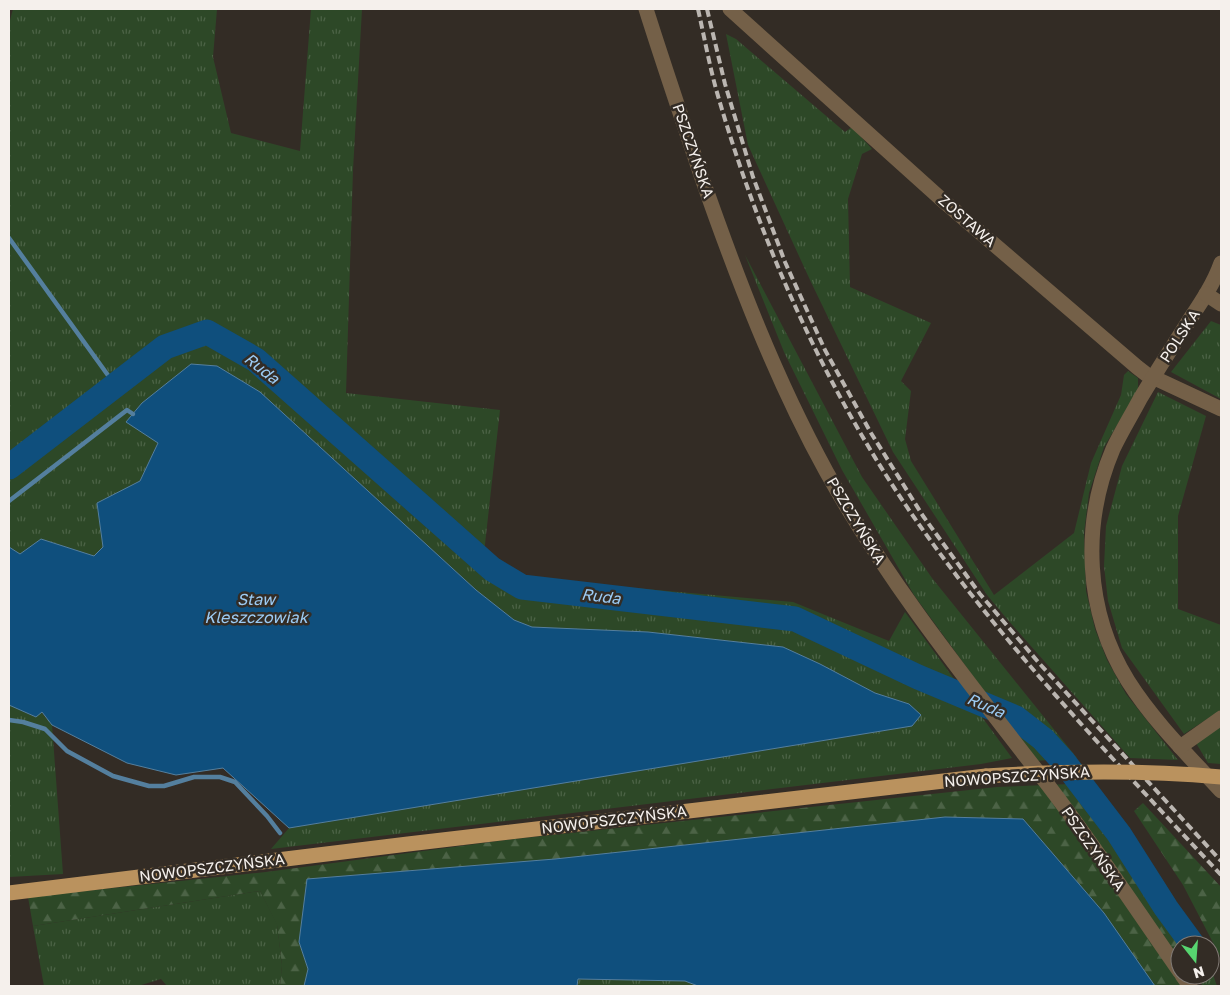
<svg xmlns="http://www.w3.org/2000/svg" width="1230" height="995" viewBox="0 0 1230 995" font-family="'Golos Text',sans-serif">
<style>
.grass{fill:url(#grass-tufts)}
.forest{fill:url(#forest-firs)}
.water{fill:#0f4f7d;stroke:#547f9e}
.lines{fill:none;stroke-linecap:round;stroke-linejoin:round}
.stream{stroke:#547f9e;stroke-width:4.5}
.river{stroke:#0f4f7d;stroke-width:25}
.minor{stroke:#746048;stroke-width:15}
.major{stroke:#ba925e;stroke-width:15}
.rail{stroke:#bbb6b1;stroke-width:4;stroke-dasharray:8 4;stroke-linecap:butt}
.major-bridge{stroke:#ba925e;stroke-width:15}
.labels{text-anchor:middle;stroke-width:5;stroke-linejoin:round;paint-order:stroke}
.street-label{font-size:15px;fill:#f5f0ec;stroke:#332c25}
.water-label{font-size:16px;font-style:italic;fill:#9ccbf4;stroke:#332c25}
</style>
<defs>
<pattern id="grass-tufts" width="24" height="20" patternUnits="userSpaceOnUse" patternTransform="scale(1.25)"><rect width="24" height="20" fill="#2d4827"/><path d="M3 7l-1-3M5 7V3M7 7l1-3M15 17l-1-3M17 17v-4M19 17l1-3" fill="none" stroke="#4c6346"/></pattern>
<pattern id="forest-firs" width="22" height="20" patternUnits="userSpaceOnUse" patternTransform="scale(1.25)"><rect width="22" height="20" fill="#2d4827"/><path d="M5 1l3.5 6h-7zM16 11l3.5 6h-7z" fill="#4c6346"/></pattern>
</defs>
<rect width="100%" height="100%" fill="#332c25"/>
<g class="grass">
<polygon points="13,9 217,9 213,57 231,133 300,151 311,9 362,9 353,170 346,393 500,410 484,553 521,578 793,602 889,641 905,612 1012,758 981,764 271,849 289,828 912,726 920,715 909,704 875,693 820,664 783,647 648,632 532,627 514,620 476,590 260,392 217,366 142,403 126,422 158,442 140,481 97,503 103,547 94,556 41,539 20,554 9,547 9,24"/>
<polygon points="726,34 736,39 845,132 852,127 872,149 862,154 848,199 850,287 931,323 901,381 911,391 905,439 911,461 994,595 1074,533 1091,463 1121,395 1124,375 1128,371 1138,378 1138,390 1104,447 1089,493 1084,533 1086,591 1095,629 1107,660 1126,694 1178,760 1130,758 1007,619 987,595 893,452 810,280 748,145"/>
<polygon points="745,255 862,477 932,578 1077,758 1035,761 914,595 842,470 784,352"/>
<polygon points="1211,321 1221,325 1221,399 1171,372"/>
<polygon points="1158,392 1206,416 1178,516 1178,609 1221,625 1221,710 1184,734 1122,648 1108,601 1104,566 1106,526 1122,466"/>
<polygon points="9,705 35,717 41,712 52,725 63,874 9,877"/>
<polygon points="1221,726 1221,764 1208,763 1196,743"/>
<polygon points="260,891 277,924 282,965 280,986 167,986 161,979 138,986 44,986 33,926"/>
<polygon points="1210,966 1217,986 1203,986 1194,975 1210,975"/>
<polygon points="577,979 685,981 698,986 577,986"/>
</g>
<g class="forest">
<path d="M1094,783C1134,834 1169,889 1203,945H1180L1181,986H1155L1104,913L1023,819L945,817L555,859L307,879L299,942L308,969L304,986H280L282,965L277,925L260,891L33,926L28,897L266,872L506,840L997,787Z"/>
<polygon points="1143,803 1221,887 1221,958 1183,885 1134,811"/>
</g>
<g class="water">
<polygon points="191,364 217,366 260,392 476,590 514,620 532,627 648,632 783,647 820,664 875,693 909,704 921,715 912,726 289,828 223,768 176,775 127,763 52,725 42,712 36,717 9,705 9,547 20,554 41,539 94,556 103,547 97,503 140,481 158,443 126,422 142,403"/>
<polygon points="945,817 1023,819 1104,913 1155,986 698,986 685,981 578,979 577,986 304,986 308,969 299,942 307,879 555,859"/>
</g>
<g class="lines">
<g class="stream">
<polyline points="9,238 115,385"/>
<polyline points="9,501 127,410 133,414"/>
<polyline points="9,720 23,722 45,729 67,751 113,776 149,786 164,786 194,777 220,777 235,782 267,816 280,833"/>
</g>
<polyline class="river" points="9,467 165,347 207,332 256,360 492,569 522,587 795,619 918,677 1016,718 1043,739 1064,762 1119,834 1166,908 1193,945"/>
<g class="minor">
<path d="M646,9C664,66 683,122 702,178C737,278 775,378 826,471C888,583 970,684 1048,785C1094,845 1136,909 1180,972"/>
<polyline points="730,9 940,198 1137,367 1146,374 1221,409"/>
<path d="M1221,263C1214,283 1202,301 1190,319C1173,346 1156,372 1140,399C1131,416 1121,432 1113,449C1081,524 1085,612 1128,681C1154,722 1189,756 1221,791"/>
<polyline points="1206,294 1221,304"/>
<polyline points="1180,747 1221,718"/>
<polyline points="1182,975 1190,986"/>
</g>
<polyline class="major" points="9,893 408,844 986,776"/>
<g class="rail">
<path d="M698,9C704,36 709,63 716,89C760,243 826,392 918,523C1007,650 1116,762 1221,875"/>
<polyline points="707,9 725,84 753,177 785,262 825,350 871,433 923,516 980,594 1039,663 1221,861"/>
</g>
<path class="major-bridge" d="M986,776C1065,771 1143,770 1221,777"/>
</g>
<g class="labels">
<g class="street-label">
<text transform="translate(693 151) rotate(71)" y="5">PSZCZYŃSKA</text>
<text transform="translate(967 221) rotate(41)" y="5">ZOSTAWA</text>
<text transform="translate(1180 336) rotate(-57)" y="5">POLSKA</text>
<text transform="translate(856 521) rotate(59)" y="5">PSZCZYŃSKA</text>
<text transform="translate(1017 777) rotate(-4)" y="5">NOWOPSZCZYŃSKA</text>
<text transform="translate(614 820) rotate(-7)" y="5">NOWOPSZCZYŃSKA</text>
<text transform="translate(1093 849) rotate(55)" y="5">PSZCZYŃSKA</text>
<text transform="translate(212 868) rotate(-7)" y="5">NOWOPSZCZYŃSKA</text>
</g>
<g class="water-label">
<text transform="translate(262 368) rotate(38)" y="6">Ruda</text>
<text transform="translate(601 596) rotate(7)" y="6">Ruda</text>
<text x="256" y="605">Staw<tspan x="256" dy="18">Kleszczowiak</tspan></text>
<text transform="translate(986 705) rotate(23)" y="6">Ruda</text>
</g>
</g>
<rect width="1230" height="995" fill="none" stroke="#f5f0ec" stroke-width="20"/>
<g transform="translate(1195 960) rotate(163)"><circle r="24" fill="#332c25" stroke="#817a75"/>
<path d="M0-4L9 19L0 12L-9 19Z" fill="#57d570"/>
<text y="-8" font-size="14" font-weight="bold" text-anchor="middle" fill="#f5f0ec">N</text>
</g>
</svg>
